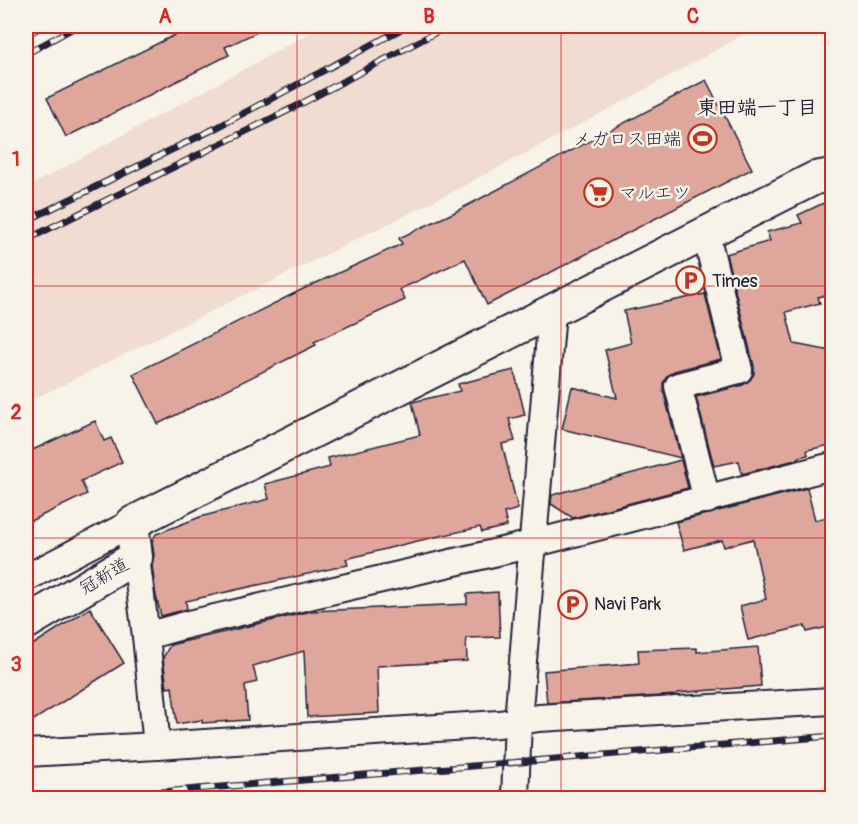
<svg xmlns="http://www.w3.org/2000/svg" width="858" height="824" viewBox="0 0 858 824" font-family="Pangolin,'Klee One',sans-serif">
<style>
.built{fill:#f0dcd1}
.building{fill:#dfa69c;stroke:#22223b;stroke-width:1.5}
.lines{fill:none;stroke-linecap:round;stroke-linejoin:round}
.minor-casing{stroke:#22223b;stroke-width:30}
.tertiary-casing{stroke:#22223b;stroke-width:36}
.minor{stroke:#f7f3e8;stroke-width:26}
.tertiary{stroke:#f7f3e8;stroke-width:32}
.rail-casing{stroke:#22223b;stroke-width:7}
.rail{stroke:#f7f3e8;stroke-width:4.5;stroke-dasharray:14;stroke-linecap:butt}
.grid{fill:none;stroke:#d62828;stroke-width:1.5;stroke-opacity:0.55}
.labels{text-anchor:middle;stroke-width:5;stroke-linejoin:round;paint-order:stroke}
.poi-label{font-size:18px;fill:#22223b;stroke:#f7f3e8;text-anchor:start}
.street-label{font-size:18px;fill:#22223b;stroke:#f7f3e8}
.neighbourhood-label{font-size:20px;font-weight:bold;fill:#22223b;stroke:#f7f3e8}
.neatline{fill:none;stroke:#d62828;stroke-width:2}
.grid-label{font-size:20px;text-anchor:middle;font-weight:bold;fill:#d62828}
</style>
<rect width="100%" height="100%" fill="#f7f3e8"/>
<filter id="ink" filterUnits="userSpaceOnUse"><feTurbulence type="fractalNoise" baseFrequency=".0167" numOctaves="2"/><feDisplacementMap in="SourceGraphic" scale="12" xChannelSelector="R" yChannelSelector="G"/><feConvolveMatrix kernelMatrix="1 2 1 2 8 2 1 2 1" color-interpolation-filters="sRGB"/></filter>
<g filter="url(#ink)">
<polygon class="built" points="323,26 759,26 624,101 450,193 26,403 26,188"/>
<g class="building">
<polygon points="193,26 270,26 225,47 229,55 66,137 47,98"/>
<polygon points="706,80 752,169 487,305 465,259 400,289 405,300 314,342 316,345 158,424 133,374 303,289 402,244 399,238 453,213"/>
<polygon points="832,199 832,293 818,297 820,303 786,312 794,344 832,351 832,425 827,427 831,445 807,450 808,455 799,457 799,459 742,474 739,461 714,466 696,397 743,385 750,380 754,374 754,366 726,254 770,241 767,232 802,223 798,215"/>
<polygon points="705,294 721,359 674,371 667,376 663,383 663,390 681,458 562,429 572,387 617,398 605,350 631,343 624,311"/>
<polygon points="514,370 525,415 509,419 515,441 502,444 518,509 504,513 507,526 482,532 480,527 413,542 346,559 348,565 186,601 187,609 161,616 156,596 152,565 154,555 152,541 156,534 200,517 269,499 265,484 330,467 328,458 420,435 412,402 460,391 458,384"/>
<polygon points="95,421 104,441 111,438 122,462 81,481 87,494 26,523 26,453"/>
<polygon points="681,460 688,488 573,518 551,504 552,495"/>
<polygon points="807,488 815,520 832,516 832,626 807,632 805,626 748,640 740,606 766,599 753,539 724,547 722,540 684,550 676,522"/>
<polygon points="498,592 500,637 466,638 467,661 377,666 379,713 307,717 304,651 253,666 257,682 245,685 248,720 202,723 202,720 177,724 172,687 167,688 163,658 170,645 312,611 467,604 467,594"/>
<polygon points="90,608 124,663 26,725 26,649"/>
<polygon points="758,647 761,686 677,693 677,695 547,703 544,671 639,663 638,650 697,648 697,652"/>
</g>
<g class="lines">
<defs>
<g id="minor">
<polyline points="706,234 739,370 678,386 707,500"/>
<polyline points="136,557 146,636 157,746"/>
<polyline points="26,578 132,523"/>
<polyline points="146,636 189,624 532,544 832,466"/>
<polyline points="26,753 157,746 499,724 539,718 832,701"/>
<polyline points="515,798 518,721 552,312"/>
</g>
<polyline id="tertiary" points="26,623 136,557 132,523 815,178 832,175"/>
</defs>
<use href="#minor" class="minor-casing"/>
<use href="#tertiary" class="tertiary-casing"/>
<use href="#minor" class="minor"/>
<use href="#tertiary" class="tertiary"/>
<defs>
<g id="rail">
<polyline points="26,35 43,26"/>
<polyline points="26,54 77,26"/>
<polyline points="26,221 216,128 407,26"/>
<polyline points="26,240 293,108 448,26"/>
<polyline points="89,798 832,736"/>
<polyline points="755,798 832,794"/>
</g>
</defs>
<use href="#rail" class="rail-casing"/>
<use href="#rail" class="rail"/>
</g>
</g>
<path class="grid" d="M297,26V798M561,26V798M26,286H832M26,538H832"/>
<defs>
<symbol id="stadium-ring" viewBox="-11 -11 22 22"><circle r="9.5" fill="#f7f3e8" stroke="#c8321e" stroke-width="1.5"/><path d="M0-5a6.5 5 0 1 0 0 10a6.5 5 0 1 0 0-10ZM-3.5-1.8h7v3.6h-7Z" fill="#c8321e"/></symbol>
<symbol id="supermarket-ring" viewBox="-11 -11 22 22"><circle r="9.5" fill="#f7f3e8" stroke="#c8321e" stroke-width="1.5"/><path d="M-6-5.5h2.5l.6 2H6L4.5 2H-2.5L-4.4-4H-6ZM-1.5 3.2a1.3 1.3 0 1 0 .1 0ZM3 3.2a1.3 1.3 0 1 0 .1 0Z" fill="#c8321e"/></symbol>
<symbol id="parking-ring" viewBox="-11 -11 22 22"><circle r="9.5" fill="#f7f3e8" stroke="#c8321e" stroke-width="1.5"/><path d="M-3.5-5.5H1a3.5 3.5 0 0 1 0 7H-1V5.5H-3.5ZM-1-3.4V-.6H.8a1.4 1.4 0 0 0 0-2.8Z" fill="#c8321e"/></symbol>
</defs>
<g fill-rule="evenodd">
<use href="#stadium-ring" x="686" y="122" width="33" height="33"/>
<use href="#supermarket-ring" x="582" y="176" width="33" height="33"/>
<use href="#parking-ring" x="674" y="264" width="33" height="33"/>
<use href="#parking-ring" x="556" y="588" width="33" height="33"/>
</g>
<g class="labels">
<g class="poi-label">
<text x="681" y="145" text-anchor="end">メガロス田端</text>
<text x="619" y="199">マルエツ</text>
<text x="712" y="287">Times</text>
<text x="594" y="610">Navi Park</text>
</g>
<g class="street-label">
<text transform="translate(104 576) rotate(-31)" y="6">冠新道</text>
</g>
<g class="neighbourhood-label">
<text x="757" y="114">東田端一丁目</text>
</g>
</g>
<rect width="858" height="824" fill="none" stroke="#f7f3e8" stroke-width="66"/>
<rect x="33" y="33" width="792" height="758" class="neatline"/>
<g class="grid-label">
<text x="165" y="23">A</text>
<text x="429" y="23">B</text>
<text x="693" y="23">C</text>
<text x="16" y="166">1</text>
<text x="16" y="419">2</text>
<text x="16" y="671">3</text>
</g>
</svg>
